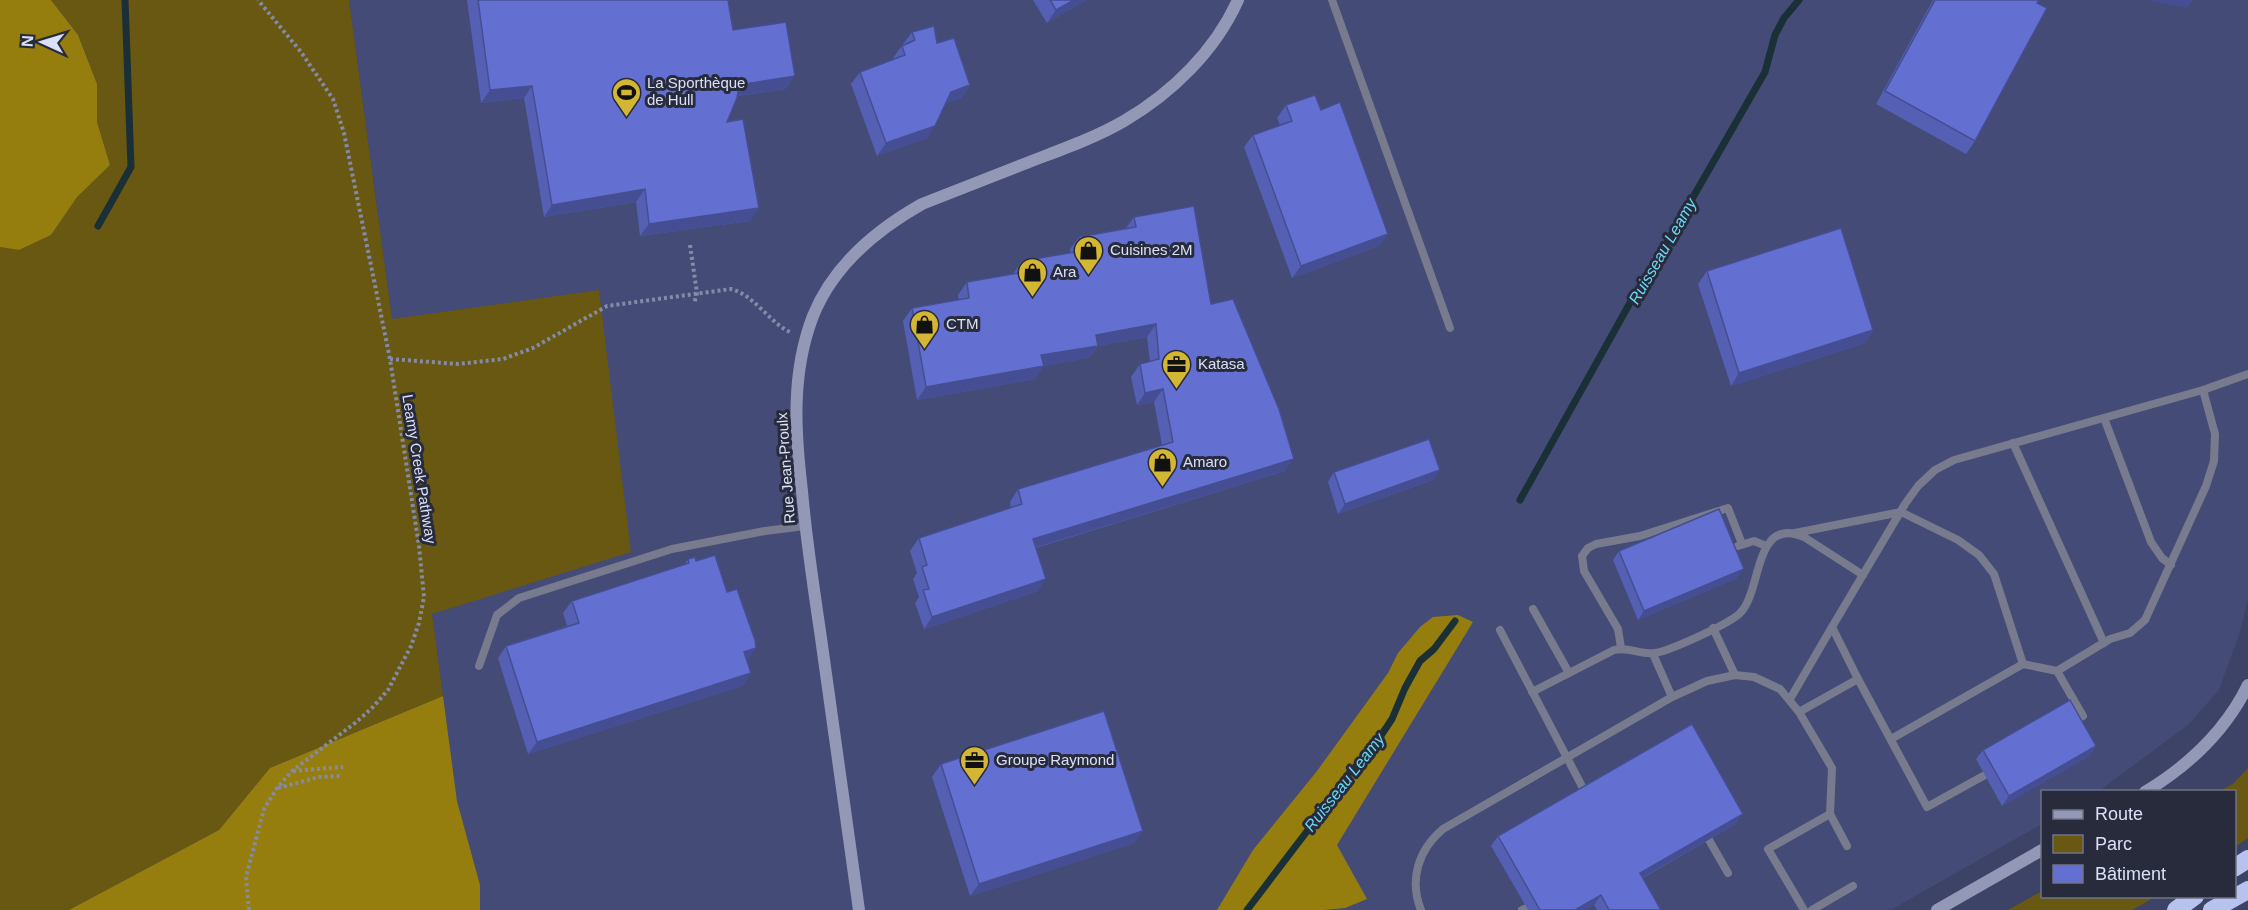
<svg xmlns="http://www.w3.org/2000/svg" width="2248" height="910" viewBox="0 0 2248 910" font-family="Helvetica,sans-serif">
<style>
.built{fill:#434b76}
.green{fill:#685811}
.forest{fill:#967e0e}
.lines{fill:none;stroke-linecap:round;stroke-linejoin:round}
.stream{stroke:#1a3036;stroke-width:7}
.path{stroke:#848aa8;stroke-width:4;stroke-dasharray:3 3;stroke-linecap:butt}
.lane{stroke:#777b8d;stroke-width:8}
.secondary{stroke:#9298b5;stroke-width:12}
.highway{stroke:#b8c2ee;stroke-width:18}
.wall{fill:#5560b4}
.shaded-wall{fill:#454e92}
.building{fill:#6370d1;stroke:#454e92;stroke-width:1.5}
.labels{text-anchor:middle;stroke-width:6;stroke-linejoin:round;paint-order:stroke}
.poi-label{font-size:15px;fill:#dae0f6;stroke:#272b3c;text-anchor:start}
.street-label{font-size:15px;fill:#dae0f6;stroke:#272b3c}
.water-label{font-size:16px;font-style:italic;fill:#6ad9f3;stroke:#272b3c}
</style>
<rect width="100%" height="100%" fill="#3c4367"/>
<polygon class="built" points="349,0 2248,0 2248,599 2240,632 2219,690 2188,725 2099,791 2042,792 2042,824 1891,910 480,910 480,885 457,801"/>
<g class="green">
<polygon points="51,0 349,0 392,319 599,290 631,552 432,614 443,696 270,768 219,830 69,910 0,910 0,247 19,250 51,235 77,196 110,165 97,122 97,84 78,35"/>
<polygon points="2248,768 2248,838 2235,847 2234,792 2220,791 2234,783"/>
<polygon points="2042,891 2042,896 2155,897 2132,910 2008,910"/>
</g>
<g class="forest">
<polygon points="0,0 51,0 78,35 97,84 97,122 110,165 77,197 51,235 19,250 0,247"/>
<polygon points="1458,615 1473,622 1337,845 1367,899 1345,908 1324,910 1217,910 1253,850 1317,771 1388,673 1398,653 1420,627 1433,617"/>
<polygon points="443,696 457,801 480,885 480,910 69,910 219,830 270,768"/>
</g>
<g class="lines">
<g class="stream">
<polyline points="98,226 131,167 125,0"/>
<polyline points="1520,500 1631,301 1650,272 1765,72 1775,35 1784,18 1799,0"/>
<polyline points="1247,910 1337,792 1349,773 1370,752 1392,719 1405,688 1420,661 1434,649 1455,621"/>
</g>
<g class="path">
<polyline points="690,245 697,293 694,304"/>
<path d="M390,359L458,364L503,359L533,348L607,306L731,289C756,296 769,323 792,333"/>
<polyline points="293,771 343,767"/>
<polyline points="278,788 319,777 340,776"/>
<polyline points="249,910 246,877 264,809 277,788 292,771 355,723 372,708 388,690 411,646 419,623 424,597 419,546 390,359 344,133 333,99 301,52 258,0"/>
</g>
<g class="lane">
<polyline points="1332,0 1450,328"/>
<polyline points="2203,390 2248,374"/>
<polyline points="2104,418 2151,542 2162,558 2171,565"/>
<polyline points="2013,443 2104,643"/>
<polyline points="1795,533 1901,512 1958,540 1979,555 1994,574 2023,664"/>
<polyline points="1738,546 1754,541 1766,546"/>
<polyline points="1533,609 1569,673"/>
<polyline points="1713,628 1735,675"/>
<polyline points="1500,630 1585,792"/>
<polyline points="1621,648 1618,629 1584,571 1582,556 1588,548 1596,544 1640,536 1728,508 1742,544"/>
<polyline points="1653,654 1672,697"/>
<polyline points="479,666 497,615 519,598 672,549 765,531 805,526"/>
<polyline points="1858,679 1832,627 1905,504 1918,486 1935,470 1954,460 2203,390 2215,434 2214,461 2206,486 2145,620 2130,633 2110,639 2057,671"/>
<path d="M1532,692L1614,650C1628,646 1640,655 1655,653C1669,651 1732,623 1741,612C1762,590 1754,515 1804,537L1863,575"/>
<polyline points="1790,699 1832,627"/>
<polyline points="1799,712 1858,679 1927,807 1985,775"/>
<polyline points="1891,739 2023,664 2057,671 2083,716 2071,722"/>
<polyline points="1709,840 1728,873"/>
<path d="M1421,910C1409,880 1418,850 1443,829L1672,697L1707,681L1735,675L1754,677L1780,689L1799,712L1832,768L1830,814L1847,846"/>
<polyline points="1522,910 1527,908"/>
<polyline points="1804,910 1768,849 1830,814"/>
<polyline points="1812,910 1853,886"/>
</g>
<g class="secondary">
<path d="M2145,792C2188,766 2226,730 2248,685"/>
<path d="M859,910C846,817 833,724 820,631C813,584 806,538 802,491C795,432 791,373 813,316C833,266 876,230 922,204C956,191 990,177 1024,164C1057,151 1093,139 1124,121C1172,93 1215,51 1238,0"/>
<polyline points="1937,910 2042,850"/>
</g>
<g class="highway">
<polyline points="2234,868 2248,859"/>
<polyline points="2176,910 2195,896"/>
<polyline points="2212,910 2248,890"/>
</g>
</g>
<g class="wall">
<polygon points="467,0 728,0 733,30 786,89 737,96 727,122 750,221 640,236 636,202 544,217 524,98 481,103"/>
<polygon points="1033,0 1086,0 1047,23"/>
<polygon points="1933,0 2039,0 1975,141 1966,154 1876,104"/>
<polygon points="912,32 937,43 970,85 962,98 946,103 927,138 877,156 851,84 860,72 894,59 893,58"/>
<polygon points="1286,105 1321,110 1388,234 1379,246 1292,278 1244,147 1253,135 1280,125 1277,118"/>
<polygon points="1134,217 1211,304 1285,471 1036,548 1038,591 924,629 915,603 919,597 913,579 917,573 910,551 919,538 1011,508 1010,502 1018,489 1162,445 1154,402 1137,405 1131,377 1140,364 1150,362 1147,337 1098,346 1089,358 1043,366 1035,379 917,400 903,321 912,308 959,300 958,295 967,282 1013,274 1022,261 1070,253 1070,249 1079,237 1126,228"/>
<polygon points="1707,271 1873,330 1865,343 1731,386 1698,284"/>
<polygon points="1334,472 1433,480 1338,514 1328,482"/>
<polygon points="1619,551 1737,578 1638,620 1613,560"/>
<polygon points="688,559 696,561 747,661 751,673 742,686 528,754 498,658 506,646 567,626 563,613 572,601 684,565"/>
<polygon points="2096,746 2089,756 2002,806 1976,759 1983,750"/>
<polygon points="941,764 1134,843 970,896 932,777"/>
<polygon points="1736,824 1643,878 1661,910 1597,910 1594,905 1585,910 1528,910 1491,846 1498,836"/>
</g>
<g class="shaded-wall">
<polygon points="1074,0 1086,0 1047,23 1056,10"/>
<polygon points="2147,0 2193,0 2187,8"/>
<polygon points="795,76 786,89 730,97 739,85"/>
<polygon points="970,85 962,98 943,104 951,92"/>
<polygon points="532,86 524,98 481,103 490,90"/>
<polygon points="935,126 927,138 877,156 886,143"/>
<polygon points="645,189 636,202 544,217 552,205"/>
<polygon points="759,208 750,221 640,236 649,224"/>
<polygon points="1388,234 1379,246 1292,278 1301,266"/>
<polygon points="1156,324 1147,337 1098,346 1089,358 1033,368 1041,355 1096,335"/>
<polygon points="1873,330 1865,343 1731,386 1739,373"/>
<polygon points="1044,366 1035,379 917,400 926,387"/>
<polygon points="1163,389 1154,402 1137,405 1145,393"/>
<polygon points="1294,459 1285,471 1024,551 1033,539"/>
<polygon points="1440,470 1433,480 1338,514 1345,504"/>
<polygon points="1744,569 1737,578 1638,620 1644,611"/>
<polygon points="1046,579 1038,591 924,629 932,617"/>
<polygon points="756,648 747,661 735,665 744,652"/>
<polygon points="751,673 742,686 528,754 537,742"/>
<polygon points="2096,746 2089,756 2002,806 2009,796"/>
<polygon points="1743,814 1736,824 1633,883 1640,873"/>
<polygon points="1143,831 1134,843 970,896 979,884"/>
<polygon points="1601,895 1594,905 1585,910 1575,910"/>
</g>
<g class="building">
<polygon points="478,0 728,0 733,30 786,22 795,76 739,85 737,98 727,122 743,119 759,208 649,224 645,189 552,205 532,86 490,90"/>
<polygon points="1050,0 1074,0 1056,10"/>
<polygon points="1935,0 2039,0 2037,3 2047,8 1975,141 1885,91"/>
<polygon points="934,26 937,43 954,38 970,85 951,92 935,126 886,143 860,72 905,55 902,46 915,40 912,32"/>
<polygon points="1315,95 1321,110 1340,102 1388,234 1301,266 1253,135 1292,121 1286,105"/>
<polygon points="1194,206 1211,304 1233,299 1279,409 1294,459 1033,539 1046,579 932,617 923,590 929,589 922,567 927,565 919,538 1022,504 1018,489 1173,442 1163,389 1145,393 1140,364 1159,359 1156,324 1096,335 1098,346 1041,355 1044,366 926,387 912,308 969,298 967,282 1024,272 1022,261 1081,251 1079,237 1136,227 1134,217"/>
<polygon points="1841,228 1873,330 1739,373 1707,271"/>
<polygon points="1429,439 1440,470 1345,504 1334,472"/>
<polygon points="1719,509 1744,569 1644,611 1619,551"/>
<polygon points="715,555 727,592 737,589 755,640 756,648 744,652 751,673 537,742 506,646 579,623 572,601 689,563 688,559 695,557 696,561"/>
<polygon points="2070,700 2096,746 2009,796 1983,750"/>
<polygon points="1104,711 1143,831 979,884 941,764"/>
<polygon points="1692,724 1743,814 1640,873 1661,910 1609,910 1601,895 1575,910 1540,910 1498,836"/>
</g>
<defs>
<symbol id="stadium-pin" viewBox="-11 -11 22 30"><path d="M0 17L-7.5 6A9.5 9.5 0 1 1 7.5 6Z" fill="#d4b635" stroke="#272b3c"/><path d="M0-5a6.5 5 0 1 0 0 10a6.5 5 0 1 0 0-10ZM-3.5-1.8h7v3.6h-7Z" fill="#111"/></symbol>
<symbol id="shop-pin" viewBox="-11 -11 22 30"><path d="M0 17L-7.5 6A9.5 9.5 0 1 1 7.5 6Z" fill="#d4b635" stroke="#272b3c"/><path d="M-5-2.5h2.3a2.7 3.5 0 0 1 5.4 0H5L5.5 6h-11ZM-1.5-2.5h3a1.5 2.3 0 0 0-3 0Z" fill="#111"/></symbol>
<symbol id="office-pin" viewBox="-11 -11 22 30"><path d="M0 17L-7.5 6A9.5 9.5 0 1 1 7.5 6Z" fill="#d4b635" stroke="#272b3c"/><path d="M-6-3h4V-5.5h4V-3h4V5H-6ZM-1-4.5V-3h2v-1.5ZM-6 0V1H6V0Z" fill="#111"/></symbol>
</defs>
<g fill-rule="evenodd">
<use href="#stadium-pin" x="610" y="76" width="33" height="45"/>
<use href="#shop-pin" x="1072" y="234" width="33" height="45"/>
<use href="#shop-pin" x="1016" y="256" width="33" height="45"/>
<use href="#shop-pin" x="908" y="308" width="33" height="45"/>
<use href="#office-pin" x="1160" y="348" width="33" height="45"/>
<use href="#shop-pin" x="1146" y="446" width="33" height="45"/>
<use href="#office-pin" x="958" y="744" width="33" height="45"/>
</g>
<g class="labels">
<g class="poi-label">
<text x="647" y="88">La Sporthèque<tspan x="647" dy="17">de Hull</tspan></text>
<text x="1110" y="255">Cuisines 2M</text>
<text x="1053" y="277">Ara</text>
<text x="946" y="329">CTM</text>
<text x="1198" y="369">Katasa</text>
<text x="1183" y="467">Amaro</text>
<text x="996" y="765">Groupe Raymond</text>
</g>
<g class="street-label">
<text transform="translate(786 468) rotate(-94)" y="5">Rue Jean-Proulx</text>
<text transform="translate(419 469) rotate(81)" y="5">Leamy Creek Pathway</text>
</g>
<g class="water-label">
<text transform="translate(1662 251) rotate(-60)" y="6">Ruisseau Leamy</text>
<text transform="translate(1344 782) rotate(-52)" y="6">Ruisseau Leamy</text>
</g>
</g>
<rect x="2041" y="790" width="195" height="108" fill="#272b3c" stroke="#6f7386" stroke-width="1.5"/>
<rect x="2053" y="810" width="30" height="9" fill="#9298b5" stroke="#6f7386" stroke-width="1.5"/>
<text x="2095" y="820" font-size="18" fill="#dae0f6">Route</text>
<rect x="2053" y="835" width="30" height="18" fill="#685811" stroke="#6f7386" stroke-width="1.5"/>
<text x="2095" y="850" font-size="18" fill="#dae0f6">Parc</text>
<rect x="2053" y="865" width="30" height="18" fill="#6370d1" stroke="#6f7386" stroke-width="1.5"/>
<text x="2095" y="880" font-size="18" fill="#dae0f6">Bâtiment</text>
<g transform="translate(42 42) rotate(274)" stroke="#272b3c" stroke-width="4.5" paint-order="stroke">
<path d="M0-4.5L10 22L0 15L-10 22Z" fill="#dae0f6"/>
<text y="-9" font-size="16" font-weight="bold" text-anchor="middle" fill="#dae0f6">N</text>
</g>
</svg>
